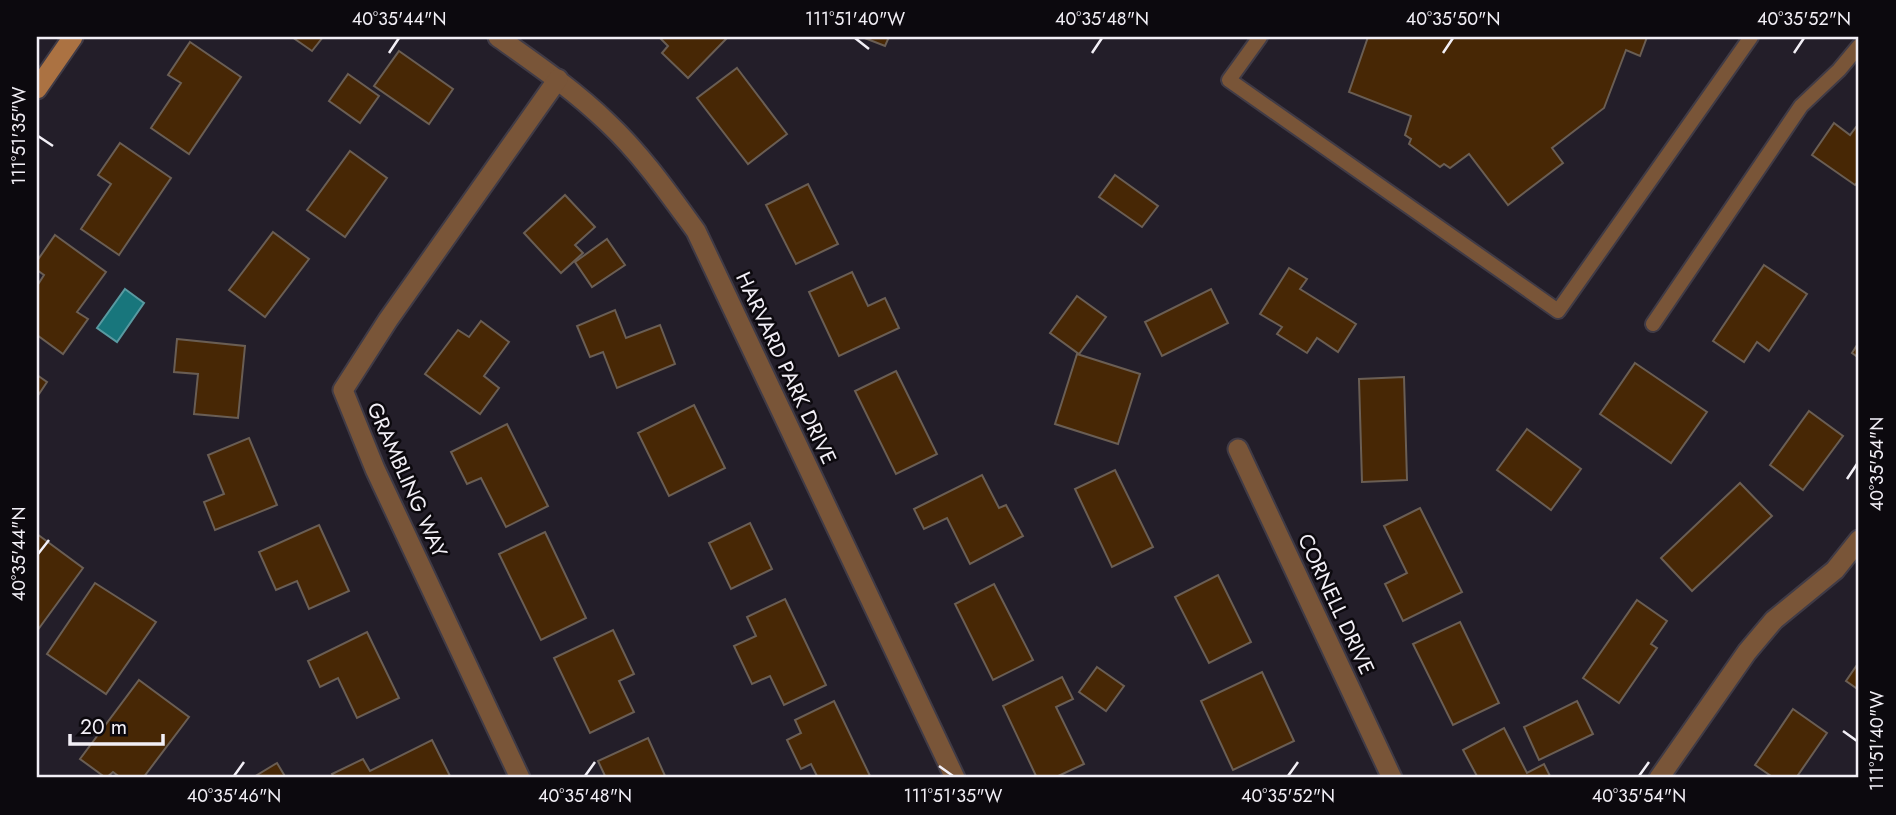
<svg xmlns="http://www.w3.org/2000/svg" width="1896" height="815" viewBox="0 0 1896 815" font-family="Jost,sans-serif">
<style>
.water{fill:#18767c;stroke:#599aa1;stroke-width:2}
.building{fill:#472705;stroke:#6a5e54;stroke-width:2}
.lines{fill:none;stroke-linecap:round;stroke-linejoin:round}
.service-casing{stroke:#403b46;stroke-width:18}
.minor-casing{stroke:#403b46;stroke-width:23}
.secondary-casing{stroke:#403b46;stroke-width:23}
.service{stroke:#795538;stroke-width:14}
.minor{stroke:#795538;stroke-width:19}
.secondary{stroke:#ab7242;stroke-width:19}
.ticks{fill:none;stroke:#f2eff6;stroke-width:2.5}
.labels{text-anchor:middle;stroke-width:5;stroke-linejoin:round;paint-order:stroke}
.street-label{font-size:21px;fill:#f2eff6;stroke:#0c090e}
.neatline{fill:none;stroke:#f2eff6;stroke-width:2.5}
.ticks-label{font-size:18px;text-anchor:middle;fill:#f2eff6}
</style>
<rect width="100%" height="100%" fill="#231e29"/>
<polygon class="water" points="125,289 144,303 117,342 97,328"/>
<g class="building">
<polygon points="292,37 323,37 312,51"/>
<polygon points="659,37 728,37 688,78 662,53 668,46"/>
<polygon points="862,37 889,37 885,46"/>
<polygon points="1368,37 1647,37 1640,56 1626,50 1604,108 1552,148 1563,163 1508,205 1469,154 1450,168 1444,164 1440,167 1409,144 1411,139 1405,135 1411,116 1349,92"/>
<polygon points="190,42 241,77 189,154 151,128 181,83 168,75"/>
<polygon points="399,51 453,89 429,124 374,86"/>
<polygon points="737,68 787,134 748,164 697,98"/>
<polygon points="348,74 379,96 360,123 329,101"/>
<polygon points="1834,123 1850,135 1856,127 1859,129 1859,180 1855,185 1812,155"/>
<polygon points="120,143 171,178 119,255 81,229 111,184 98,175"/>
<polygon points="350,151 387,178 345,237 307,210"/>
<polygon points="1115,175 1158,206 1142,227 1099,197"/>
<polygon points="808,184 838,244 796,264 766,205"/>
<polygon points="565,195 595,227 575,245 583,253 561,273 524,233"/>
<polygon points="273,232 309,259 265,317 229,290"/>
<polygon points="55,235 106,272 77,312 88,319 63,354 37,335 37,286 44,275 37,270 37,261"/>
<polygon points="607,239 625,265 592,287 575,262"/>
<polygon points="1764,265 1807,294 1769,351 1757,342 1744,362 1713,341"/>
<polygon points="1289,268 1307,279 1300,289 1356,324 1338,352 1317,338 1307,353 1277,334 1282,327 1260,314"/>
<polygon points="852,272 868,306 885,298 899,328 839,356 809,292"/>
<polygon points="1211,289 1228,323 1162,356 1145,322"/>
<polygon points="1077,296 1106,317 1079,354 1050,333"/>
<polygon points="615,310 626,338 660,325 675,364 617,388 603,352 590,357 577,326"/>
<polygon points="481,321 509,342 484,376 499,388 480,414 425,374 458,330 469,337"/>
<polygon points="177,339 245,346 238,418 194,414 198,374 174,372"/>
<polygon points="1859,342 1859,358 1852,353"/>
<polygon points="1077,354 1140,374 1118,444 1055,424"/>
<polygon points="1635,363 1707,412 1671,463 1600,414"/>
<polygon points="896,371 937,454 896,474 855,391"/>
<polygon points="37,375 47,382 37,397"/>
<polygon points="1404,377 1407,480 1362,482 1359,379"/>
<polygon points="694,405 725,468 669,496 638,433"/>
<polygon points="1809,411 1843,436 1803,490 1770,465"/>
<polygon points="507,424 548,506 506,527 481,478 467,484 451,452"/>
<polygon points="1527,429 1581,469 1551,510 1497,470"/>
<polygon points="249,438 277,505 215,530 204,502 224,494 208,455"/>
<polygon points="1115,470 1153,547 1112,567 1075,489"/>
<polygon points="982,475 999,508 1006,505 1023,536 970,564 947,518 924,529 914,509"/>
<polygon points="1740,483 1772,516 1692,591 1661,558"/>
<polygon points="1420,508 1462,592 1403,621 1385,584 1407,573 1384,526"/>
<polygon points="750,523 772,569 731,589 709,543"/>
<polygon points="319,525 349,591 309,609 297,581 276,590 259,552"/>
<polygon points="545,532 586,618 541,640 499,554"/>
<polygon points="37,534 83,568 37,631"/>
<polygon points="1218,575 1251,642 1209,663 1175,597"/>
<polygon points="95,583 156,622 106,694 47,654"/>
<polygon points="994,584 1033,660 993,680 955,604"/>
<polygon points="785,599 826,685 784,705 770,676 752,684 734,646 756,636 747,617"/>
<polygon points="1637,600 1667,621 1651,644 1657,648 1619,703 1583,678"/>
<polygon points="1460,622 1499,703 1453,725 1413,644"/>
<polygon points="613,630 634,674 619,681 634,712 590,733 554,658"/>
<polygon points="367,632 399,698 357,718 338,678 320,687 308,661"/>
<polygon points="1859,662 1859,690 1846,681"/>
<polygon points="1097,667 1124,686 1106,711 1079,692"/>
<polygon points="1262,672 1294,741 1233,770 1201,701"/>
<polygon points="1062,677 1073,699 1056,707 1084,764 1054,778 1037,778 1003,706"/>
<polygon points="139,680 189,717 143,778 121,778 113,772 106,778 80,759"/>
<polygon points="834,701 871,778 818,778 811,764 801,769 787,740 801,733 795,720"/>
<polygon points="1577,701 1593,734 1539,760 1524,727"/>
<polygon points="1793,709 1827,733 1796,778 1774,778 1755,765"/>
<polygon points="1504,728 1527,773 1544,764 1551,778 1478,778 1463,750"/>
<polygon points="648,738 666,778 606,778 598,761"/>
<polygon points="432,740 451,778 334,778 332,774 363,759 370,771"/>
<polygon points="277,763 286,778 252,778"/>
</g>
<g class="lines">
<defs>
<g id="service">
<polyline points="1260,37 1229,80 1558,311 1751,37"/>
<polyline points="1653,324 1801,106 1839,70 1859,46"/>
</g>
<g id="minor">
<path d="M498,37C536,64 574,90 608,123C642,155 669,194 696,231L955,778"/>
<polyline points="1238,449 1392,778"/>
<polyline points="520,778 375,469 343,390 388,320 558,79"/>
<polyline points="1659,778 1747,652 1774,620 1835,570 1859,540"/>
</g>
<polyline id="secondary" points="37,89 73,37"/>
</defs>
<use href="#service" class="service-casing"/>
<use href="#minor" class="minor-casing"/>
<use href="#secondary" class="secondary-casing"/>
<use href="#service" class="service"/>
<use href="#minor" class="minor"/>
<use href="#secondary" class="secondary"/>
</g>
<path class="ticks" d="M855,38L869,49M389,53L399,38M1092,53L1102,38M1443,53L1453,38M1794,53L1804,38M38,136L53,146M1847,479L1857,464M38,554L49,540M1843,731L1857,741M939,766L953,776M234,776L244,762M585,776L595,762M1288,776L1298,762M1639,776L1649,762"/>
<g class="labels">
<g class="street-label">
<text transform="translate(786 368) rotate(65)" y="7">HARVARD PARK DRIVE</text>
<text transform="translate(407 480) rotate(66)" y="7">GRAMBLING WAY</text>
<text transform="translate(1336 604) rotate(65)" y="7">CORNELL DRIVE</text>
</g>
</g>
<rect width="1896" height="815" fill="none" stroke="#0c090e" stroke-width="77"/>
<path d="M70 734v10h93v-10" fill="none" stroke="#f2eff6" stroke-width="3.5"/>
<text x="80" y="734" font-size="21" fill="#f2eff6" stroke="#0c090e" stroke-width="5" paint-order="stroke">20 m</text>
<rect x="38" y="38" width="1819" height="738" class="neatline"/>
<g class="ticks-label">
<text x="399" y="25">40°35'44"N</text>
<text x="855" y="25">111°51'40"W</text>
<text x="1102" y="25">40°35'48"N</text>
<text x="1453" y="25">40°35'50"N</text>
<text x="1804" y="25">40°35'52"N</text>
<text transform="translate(19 136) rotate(-90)" y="6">111°51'35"W</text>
<text transform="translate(1877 464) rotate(-90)" y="6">40°35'54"N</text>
<text transform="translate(19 554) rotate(-90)" y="6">40°35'44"N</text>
<text transform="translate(1877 741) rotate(-90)" y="6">111°51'40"W</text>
<text x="234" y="802">40°35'46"N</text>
<text x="585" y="802">40°35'48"N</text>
<text x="953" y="802">111°51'35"W</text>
<text x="1288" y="802">40°35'52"N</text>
<text x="1639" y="802">40°35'54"N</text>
</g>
</svg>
